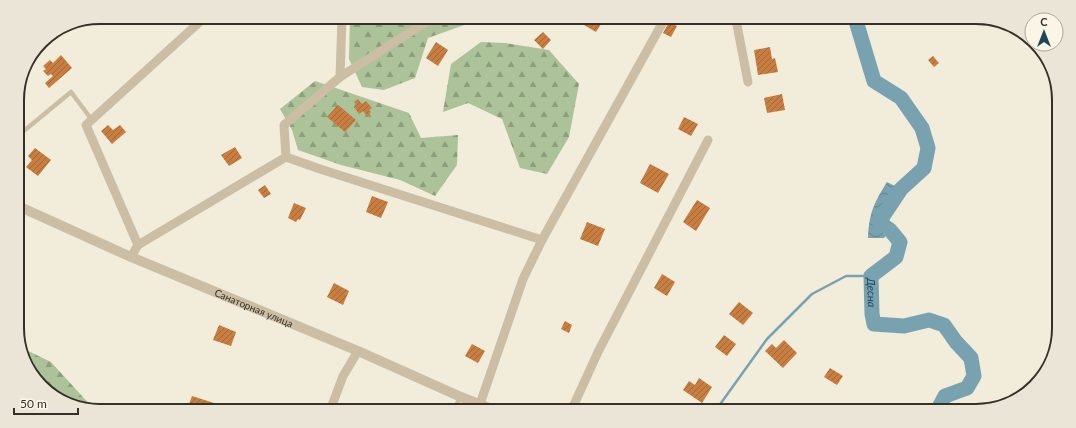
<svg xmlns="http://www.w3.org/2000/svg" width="1076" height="428" viewBox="0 0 1076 428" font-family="Lato,sans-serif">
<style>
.forest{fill:url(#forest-firs)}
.water{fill:url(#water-waves)}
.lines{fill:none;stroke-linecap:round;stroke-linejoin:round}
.stream{stroke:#78a2b0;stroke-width:2.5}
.river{stroke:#78a2b0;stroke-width:15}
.building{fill:url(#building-hatch)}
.service{stroke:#cbbea5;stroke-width:4.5}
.minor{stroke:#cbbea5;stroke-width:9}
.tertiary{stroke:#cbbea5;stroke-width:10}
.labels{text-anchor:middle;stroke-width:3.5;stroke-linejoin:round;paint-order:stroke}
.street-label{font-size:10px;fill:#362f27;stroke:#faf5e6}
.water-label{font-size:11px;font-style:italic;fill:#1b4859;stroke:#faf5e6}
.rim{fill:none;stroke:#362f27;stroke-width:2}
</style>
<defs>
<pattern id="forest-firs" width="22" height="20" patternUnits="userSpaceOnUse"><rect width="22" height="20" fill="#acc299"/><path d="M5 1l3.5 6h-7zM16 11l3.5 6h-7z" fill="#8d9e7d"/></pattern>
<pattern id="water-waves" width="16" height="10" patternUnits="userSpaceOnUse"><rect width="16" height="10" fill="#78a2b0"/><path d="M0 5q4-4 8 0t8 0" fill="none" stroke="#63848f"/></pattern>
<pattern id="building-hatch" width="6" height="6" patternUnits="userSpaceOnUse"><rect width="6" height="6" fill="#c97e41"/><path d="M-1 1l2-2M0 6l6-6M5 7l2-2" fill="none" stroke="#a46836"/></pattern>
</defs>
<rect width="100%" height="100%" fill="#f2ecda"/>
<g class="forest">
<polygon points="350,18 481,19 428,38 415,78 384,90 362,87 349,59"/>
<polygon points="481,42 505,43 549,50 579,84 569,137 547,174 520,168 502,119 468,103 443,112 451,64"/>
<polygon points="315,81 409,113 421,138 458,135 457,165 435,196 400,180 341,165 298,150 292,130 280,109"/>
<polygon points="20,347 51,362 92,407 73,407 37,383"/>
</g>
<path class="water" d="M887,182L901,189L879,222L890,230L884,238H868C869,213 874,203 887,182Z"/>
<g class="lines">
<polyline class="stream" points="716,410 767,339 812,294 846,276 871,276"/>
<path class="river" id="s1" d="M856,21L874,81L901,98L922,128L928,148L924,168L901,189L879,222L890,230L900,242L896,257L871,276L872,314L874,324L904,326L929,320L944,325L956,342L971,358L974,376L967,388L945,396L937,411"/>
</g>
<g class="building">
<polygon points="587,19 601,19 603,21 596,32 584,25"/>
<polygon points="669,22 677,26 671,37 663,33"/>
<polygon points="543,32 551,40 543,49 534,40"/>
<polygon points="436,42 448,50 438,66 426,58"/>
<polygon points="770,47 772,59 775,58 778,72 758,75 754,50"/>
<polygon points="61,55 72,68 49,88 45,83 53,76 51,74 48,76 43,71 46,69 43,66 50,60 53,63"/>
<polygon points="933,56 939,63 934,67 928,60"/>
<polygon points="782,94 785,110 767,113 764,98"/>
<polygon points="358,99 362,104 366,101 372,108 369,110 371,112 367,116 363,111 359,114 354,107 357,105 354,102"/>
<polygon points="338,105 356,120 345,132 327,117"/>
<polygon points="684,117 698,124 691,136 678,129"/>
<polygon points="108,125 113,130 120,125 126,132 112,144 101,131"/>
<polygon points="235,147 242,158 229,166 221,155"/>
<polygon points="35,148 51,160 38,176 26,167 32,160 28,156"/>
<polygon points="650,164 669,174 658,193 640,183"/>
<polygon points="265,185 271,194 264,198 258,190"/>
<polygon points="372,196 388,202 381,218 366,212"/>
<polygon points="697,200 710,208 696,231 683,222"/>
<polygon points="294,203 306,208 300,220 298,219 296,222 288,218"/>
<polygon points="587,222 605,229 598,246 580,239"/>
<polygon points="662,274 675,282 667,296 654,288"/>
<polygon points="334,283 349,291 343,305 327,297"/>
<polygon points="739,302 753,313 743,325 729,314"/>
<polygon points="565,321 572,325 569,333 561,329"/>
<polygon points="219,325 236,332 231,346 213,340"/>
<polygon points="724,335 736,344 727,356 715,347"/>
<polygon points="784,340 797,353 783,368 765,351 772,344 776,348"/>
<polygon points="472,344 485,351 478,363 465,356"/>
<polygon points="830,368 843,376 837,385 824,377"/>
<polygon points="699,378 712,387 702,403 683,390 689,381 695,385"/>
<polygon points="192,396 214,403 213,407 188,407"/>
</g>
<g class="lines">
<g class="service">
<polyline points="25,130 71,92 92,120"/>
<polyline points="455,408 460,397"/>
</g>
<g class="minor">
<polyline points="736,20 748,82"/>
<polyline points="340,77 431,19"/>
<polyline points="286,157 284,125 340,77 342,18"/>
<polyline points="138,245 86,125 204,18"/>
<polyline points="131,257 138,245 286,157 320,169 542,240"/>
<polyline points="480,404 523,279 542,240 664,20"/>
<polyline points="331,408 343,376 358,351"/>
<polyline points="572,409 598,352 708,140"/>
</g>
<path class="tertiary" id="s2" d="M18,206L131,257L358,351L461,397L491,409"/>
</g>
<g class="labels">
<g class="street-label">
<text dy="4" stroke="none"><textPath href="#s2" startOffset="257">Санаторная улица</textPath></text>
</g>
<g class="water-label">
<text dy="4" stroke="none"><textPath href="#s1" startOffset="336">Десна</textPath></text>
</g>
</g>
<path d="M0 0H1076V428H0ZM100 24H976A76 76 0 0 1 1052 100V328A76 76 0 0 1 976 404H100A76 76 0 0 1 24 328V100A76 76 0 0 1 100 24Z" fill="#eae5d7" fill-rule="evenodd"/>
<path class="rim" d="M100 24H976A76 76 0 0 1 1052 100V328A76 76 0 0 1 976 404H100A76 76 0 0 1 24 328V100A76 76 0 0 1 100 24Z"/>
<g transform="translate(1044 32)"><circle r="19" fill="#faf5e6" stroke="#aca69a"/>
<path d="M0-3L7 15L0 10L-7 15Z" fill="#1b4859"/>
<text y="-6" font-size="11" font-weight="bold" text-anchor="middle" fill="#362f27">С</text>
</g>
<path d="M14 408v6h64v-6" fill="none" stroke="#362f27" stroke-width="2"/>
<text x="20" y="408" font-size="12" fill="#362f27" stroke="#faf5e6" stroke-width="3" paint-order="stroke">50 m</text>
</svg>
